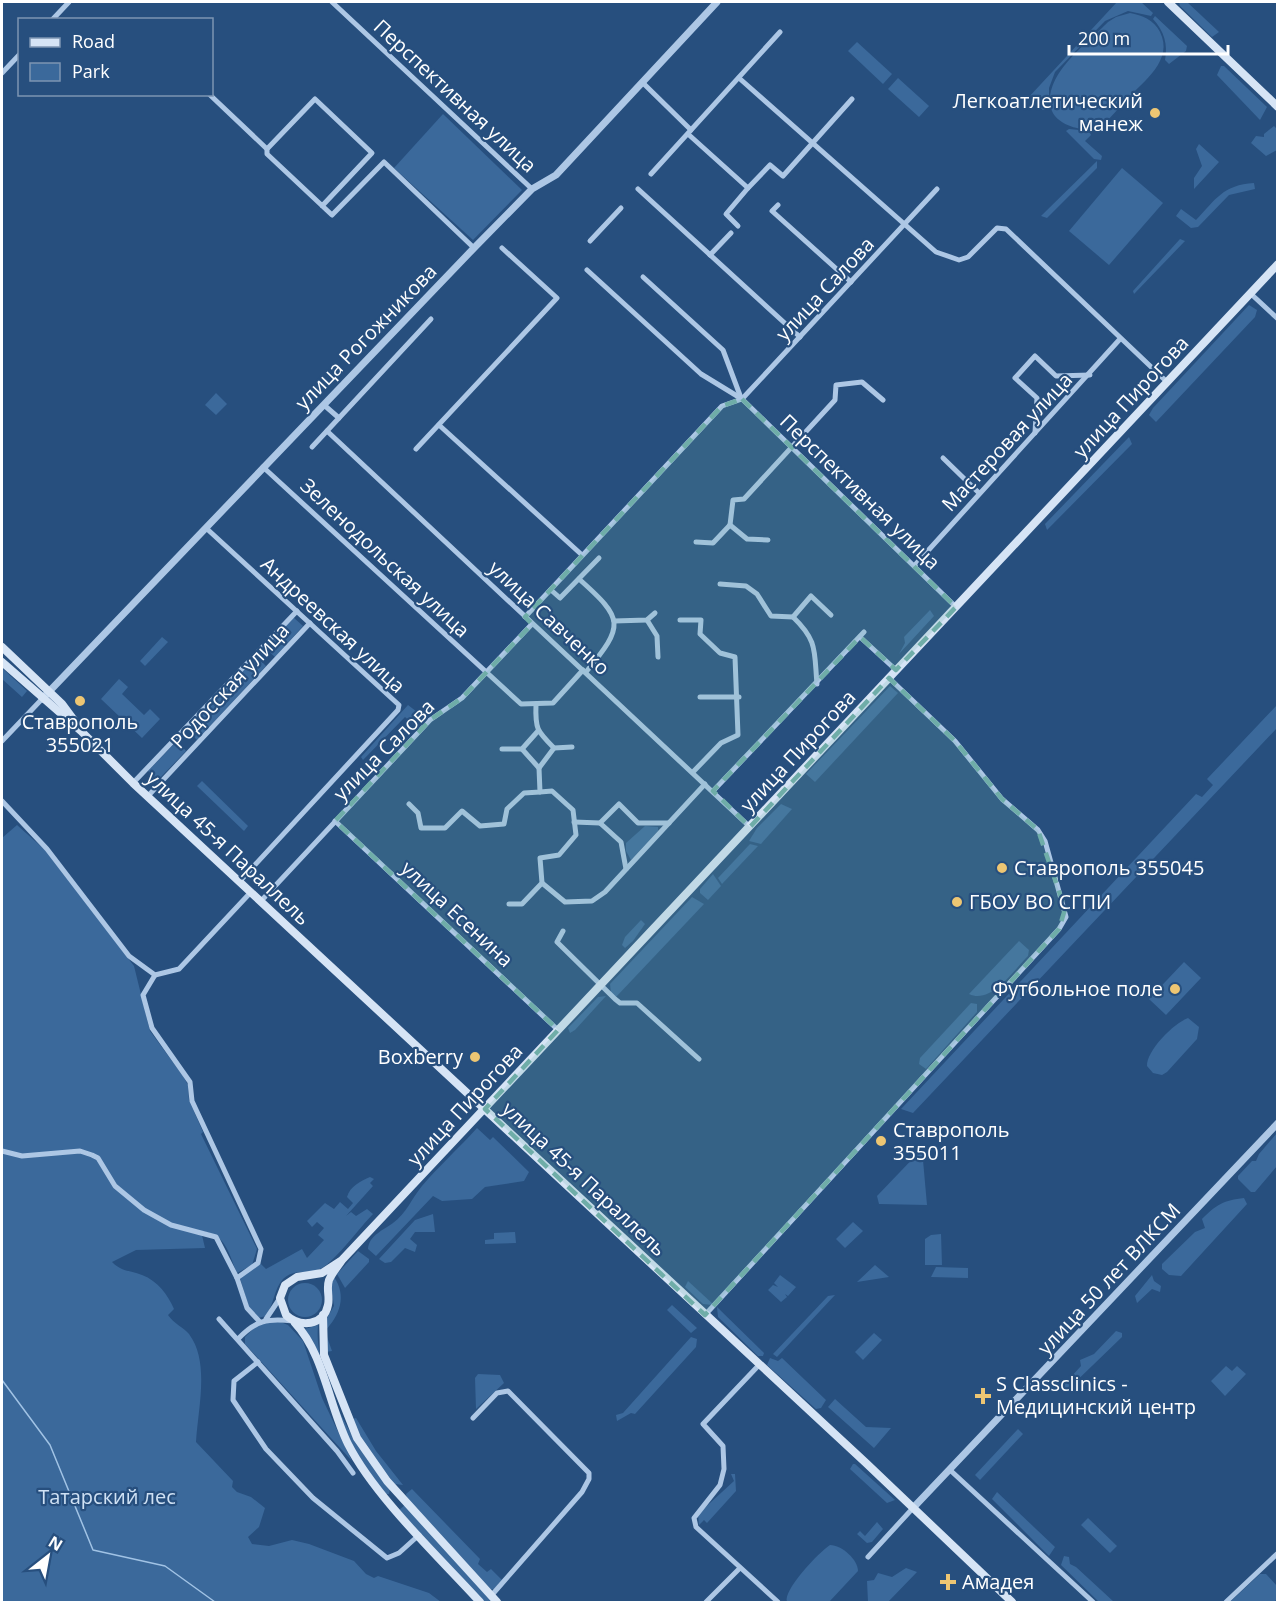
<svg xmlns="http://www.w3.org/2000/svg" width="1279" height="1604" viewBox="0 0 1279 1604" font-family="'Open Sans',sans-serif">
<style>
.green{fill:#3b699b}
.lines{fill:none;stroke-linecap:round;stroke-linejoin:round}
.stream{stroke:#a1c3e5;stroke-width:1.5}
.minor{stroke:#adc7e5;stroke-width:5}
.tertiary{stroke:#adc7e5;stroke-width:7}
.secondary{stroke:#d6e4f5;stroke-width:8}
.marked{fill:#6fada8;fill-opacity:0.2;stroke:#6fada8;stroke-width:4.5;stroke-dasharray:12 8;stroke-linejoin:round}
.poi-dot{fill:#edc673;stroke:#274f7e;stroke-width:2}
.labels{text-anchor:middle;stroke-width:4.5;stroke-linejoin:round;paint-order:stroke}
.street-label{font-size:20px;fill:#fff;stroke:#274f7e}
.poi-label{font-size:20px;fill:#fff;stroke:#274f7e;text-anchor:start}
.park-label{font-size:20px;fill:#cfe1f4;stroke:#274f7e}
</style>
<rect width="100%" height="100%" fill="#274f7e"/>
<g class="green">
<polygon points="1117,2 1141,2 1153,13 1151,16 1128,11 1105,21 1055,72 1049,88 1049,108 1043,110 1028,98"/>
<polygon points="1179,2 1187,2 1219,32 1212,37 1180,6"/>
<path d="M1130,13C1142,15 1154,20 1160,32C1174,60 1144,81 1126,100C1118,108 1110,120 1100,126C1087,134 1058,126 1052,111C1040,76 1088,43 1108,22L1116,17Z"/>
<path d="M1155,16L1187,46L1186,51L1169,64L1165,60C1168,44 1164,31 1153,19Z"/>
<polygon points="857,42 892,74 883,84 848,51"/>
<polygon points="1221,66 1224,66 1267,107 1260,120 1217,75"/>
<polygon points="898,78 929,106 919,117 888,89"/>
<polygon points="443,114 522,190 473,240 394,168"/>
<polygon points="1274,126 1277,129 1277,150 1266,156 1251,143 1256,136 1264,137 1264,134"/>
<polygon points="1069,129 1089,131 1091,135 1085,141 1102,156 1101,160 1094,159 1066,131"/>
<polygon points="1199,144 1219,162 1194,189 1194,178 1202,166 1196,149"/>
<polygon points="1097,161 1097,168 1047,218 1041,216"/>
<polygon points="1122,168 1163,203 1109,265 1069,231"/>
<path d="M1254,183L1255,189L1229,195L1198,227L1191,228L1176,216L1181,209L1196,220C1216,199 1223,185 1254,183Z"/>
<polygon points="1180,239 1185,241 1134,294 1133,291"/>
<polygon points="1249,305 1257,310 1255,317 1156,422 1149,415 1153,408"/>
<polygon points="216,393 227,404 216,415 205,405"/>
<polygon points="1129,437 1132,444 1047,530 1045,524"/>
<polygon points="930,610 934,616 899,654 905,643 904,637"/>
<polygon points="293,617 303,626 275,657 265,648"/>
<polygon points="162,637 168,642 145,666 140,661"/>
<polygon points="256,656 266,666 197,740 187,730"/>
<polygon points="2,668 27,691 22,697 2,679"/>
<polygon points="119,679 128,687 122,694 144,715 150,709 160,719 142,738 101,699"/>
<polygon points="890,686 898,693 815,782 806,774"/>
<polygon points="408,705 421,715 413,724 405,717 363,760 361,757"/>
<polygon points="1277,705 1277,728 913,1113 901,1109 1196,794 1202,797 1213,785 1207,779"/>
<polygon points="177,741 186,751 158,780 148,771"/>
<polygon points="202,781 248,826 244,831 197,786"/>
<polygon points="781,804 792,809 761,844 749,841 757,828"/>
<path d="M17,825L45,850L134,966L150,1031L183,1076L188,1085L189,1100L203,1132L201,1134L257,1249L252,1265L237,1273C228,1252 226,1234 201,1231L205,1248L136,1250L112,1262C122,1272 129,1270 142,1275C158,1281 168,1295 174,1309L168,1315C174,1324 183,1327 189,1334C210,1362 198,1408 196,1442L233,1481L232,1487L237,1492L251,1497L265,1508L259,1527L248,1537L252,1544L269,1546L292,1540L309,1544L354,1561L366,1574L374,1578L378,1576L429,1593L441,1602H2V838Z"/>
<polygon points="645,826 658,827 658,831 631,860 626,851 626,843"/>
<polygon points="750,844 758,846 722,884 718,878"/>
<polygon points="713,874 721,886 708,900 700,893 700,889"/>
<polygon points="692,897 704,904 616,997 611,993 610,984"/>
<polygon points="641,920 645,924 633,941 625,948 622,945 625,937"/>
<path d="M1019,941L1029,950L1028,956C1014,970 991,1005 969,994Z"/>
<polygon points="1184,962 1201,978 1166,1015 1149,999"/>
<polygon points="606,996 575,1030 570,1033 568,1028 598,997"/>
<polygon points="971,1003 977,1004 977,1012 926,1069 919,1064 920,1058"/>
<path d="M1188,1018L1199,1027L1197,1039L1167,1072L1162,1075L1153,1073L1147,1066C1146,1051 1174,1023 1188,1018Z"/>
<path d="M477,1128L490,1140L493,1137L529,1172L524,1181L485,1187L472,1199L442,1201L433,1196L376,1256L368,1249C369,1235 384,1230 393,1223C406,1214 412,1198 422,1186C439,1166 459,1148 477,1128Z"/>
<polygon points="1277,1133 1277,1166 1255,1192 1251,1192 1238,1179 1238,1176 1252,1161 1256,1161 1259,1154"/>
<polygon points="922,1149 927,1205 879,1204 877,1196"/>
<path d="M370,1177L374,1179L370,1183L373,1186L346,1216L351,1212L356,1216L367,1209L373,1214C360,1227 337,1259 322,1268C309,1276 296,1267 283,1279C274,1289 274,1304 266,1316L258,1318L250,1311L240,1278L260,1263L266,1269L302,1249L307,1258L324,1240L318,1235L324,1228L317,1222L312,1227L307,1221L325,1203L334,1209L340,1202L348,1209L353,1203L347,1197C350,1186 361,1181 370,1177Z"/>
<path d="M1244,1198L1247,1204L1181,1276L1169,1275L1162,1269V1264L1195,1232L1205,1228L1202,1219C1216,1205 1224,1200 1244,1198Z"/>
<polygon points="433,1214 435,1232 415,1232 410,1239 417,1245 415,1252 405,1248 391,1262 385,1263 379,1259 415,1220"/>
<polygon points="853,1222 863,1231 845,1248 836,1239"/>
<polygon points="515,1232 516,1243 485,1244 485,1240 494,1239 494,1233"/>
<polygon points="941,1234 942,1265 925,1265 925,1239 931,1235"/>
<polygon points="358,1251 369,1259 369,1262 345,1288 337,1274"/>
<polygon points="875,1265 889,1277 857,1282"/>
<polygon points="936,1267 968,1268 968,1278 931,1277"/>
<polygon points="780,1275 796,1287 788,1296 785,1294 787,1297 781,1302 768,1290 773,1285 778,1287 774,1283"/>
<polygon points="1152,1275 1154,1281 1161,1286 1160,1292 1152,1289 1137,1303 1135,1296"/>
<path d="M334,1277C347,1296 340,1315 325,1331L332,1351L326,1352L324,1323L334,1306L331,1285Z"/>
<polygon points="688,1281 713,1304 712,1305 703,1304 685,1287"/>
<circle cx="305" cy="1300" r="17"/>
<polygon points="835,1295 777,1357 773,1354 828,1296"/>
<polygon points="672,1305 697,1328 691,1333 667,1310"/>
<polygon points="717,1307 764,1353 763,1356 758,1356 718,1317"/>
<polygon points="278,1321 288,1325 303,1341 322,1398 352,1461 245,1344 245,1337 257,1325"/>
<path d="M318,1325C313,1377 358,1452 390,1489L389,1494H386L367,1471L349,1441L305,1329Z"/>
<polygon points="1116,1331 1122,1333 1122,1337 1064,1393 1061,1388 1081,1366 1080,1360 1094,1354"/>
<polygon points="874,1333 882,1340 863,1360 855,1352"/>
<polygon points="691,1337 697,1339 696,1347 635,1414 631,1413 617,1421 616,1415 623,1413"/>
<polygon points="770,1358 778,1361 782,1358 826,1400 821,1408 816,1409 767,1365"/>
<polygon points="1226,1366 1232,1371 1237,1366 1246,1374 1225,1396 1211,1381"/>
<polygon points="478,1374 500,1375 504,1383 476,1409 475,1378"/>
<polygon points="835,1399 866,1427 891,1428 874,1448 828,1407"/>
<path d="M356,1418L376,1451L403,1485L395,1484C378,1464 360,1445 353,1419Z"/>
<polygon points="1018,1429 1023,1434 980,1480 975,1475"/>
<polygon points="853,1464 855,1464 895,1500 887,1503 850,1469"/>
<polygon points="731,1474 735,1474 736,1491 707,1523 704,1520 699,1525 698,1514 734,1481"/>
<polygon points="412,1489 480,1559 478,1564 487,1572 491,1569 502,1580 494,1589 490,1590 407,1499 406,1494"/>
<polygon points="997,1492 1055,1547 1049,1556 992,1499"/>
<polygon points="405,1505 492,1602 483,1602 399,1510"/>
<polygon points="1088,1518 1117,1546 1110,1553 1081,1525"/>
<polygon points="877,1522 883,1529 872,1542 867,1543 857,1534 860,1531 865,1536"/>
<path d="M830,1545C842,1545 858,1560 858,1571L829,1602H787C782,1591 819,1552 830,1545Z"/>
<polygon points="1064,1556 1069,1557 1070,1564 1076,1567 1114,1602 1099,1602 1061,1565"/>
<polygon points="906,1568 917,1572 888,1602 868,1602 867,1581 874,1580 878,1573 892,1577"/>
<polygon points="1260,1574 1266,1574 1277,1586 1277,1599 1274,1602 1230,1602"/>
</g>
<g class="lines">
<polyline class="stream" points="2,1380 50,1445 93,1550 165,1566 215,1602"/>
<g class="minor">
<polyline points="332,2 532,189"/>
<polyline points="52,20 69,2"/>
<polyline points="2,73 20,54"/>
<polyline points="739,78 936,252 959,260 968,257 997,228 1006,229 1167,382"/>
<polyline points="643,83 691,130"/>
<polyline points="209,94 267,149"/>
<polyline points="688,134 748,188 726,214 738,226"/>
<polyline points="651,174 780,32"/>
<polyline points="748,188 770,165 783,176 852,99"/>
<polyline points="638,189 800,337"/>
<polyline points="778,205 772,211 851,282"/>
<polyline points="322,206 372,153 315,99 267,149 267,154 332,215 384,162 474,248"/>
<polyline points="590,241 621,208"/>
<polyline points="710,255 731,233"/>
<polyline points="587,270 701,374 742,399 956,607"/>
<polyline points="643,277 723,350 741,398"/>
<polyline points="1250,293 1278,319"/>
<polyline points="324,405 339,418"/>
<polyline points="439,425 582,555"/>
<polyline points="327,431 750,827"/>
<polyline points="1035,433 1037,398 1015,378 1035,356 1056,376 1090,375"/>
<polyline points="312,447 431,319"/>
<polyline points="416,449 557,298 502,248"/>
<polyline points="943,458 979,493"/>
<polyline points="263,467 521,704 553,703 583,670"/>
<polyline points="730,525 733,500 744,499 835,400 836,385 862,382 883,400"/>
<polyline points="730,525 747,539 768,540"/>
<polyline points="206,528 399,705 398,710 240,881"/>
<polyline points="696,542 713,543 730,525"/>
<polyline points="915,565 1120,339"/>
<path d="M579,579C624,619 625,625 586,672"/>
<path d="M720,584L746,586L757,594L771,616L793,617C818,641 814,651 817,684"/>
<polyline points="551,590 560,598 599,558"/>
<polyline points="525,617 722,406 742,399 937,189"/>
<polyline points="793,617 811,596 831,615"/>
<polyline points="647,620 657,636 658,657"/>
<polyline points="680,620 701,620 700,634 720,653 735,657 738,735 721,743 693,772"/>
<polyline points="614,621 647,620 655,613"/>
<polyline points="860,637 896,670"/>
<polyline points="700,697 739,697"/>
<path d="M536,704C535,729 537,731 554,748L572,747"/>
<polyline points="2,741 42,699"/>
<polyline points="502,749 522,749 538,731"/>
<polyline points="522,749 539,768"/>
<polyline points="133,783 297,611"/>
<polyline points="713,791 864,632"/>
<polyline points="148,796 310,623"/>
<polyline points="2,801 47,849 129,956 155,975 179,969 251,892"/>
<polyline points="409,804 418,813 421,828 445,828 462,811 480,826 504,824 507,809 524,793 540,792 539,768 554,748"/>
<polyline points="335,821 558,1030"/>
<polyline points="574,822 600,823 621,842 626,869"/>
<polyline points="600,823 619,804 638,823 669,823"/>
<polyline points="542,883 565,902 592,901 605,892 705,784"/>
<polyline points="261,901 430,720 462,698 532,624"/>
<polyline points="509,904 522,904 542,883 540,858 559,855 576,835 573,810 552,791 540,792"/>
<polyline points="563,931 557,942 615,999 620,1003 637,1003 699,1059"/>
<polyline points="155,975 143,995 152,1028 190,1082 192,1101 261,1249 258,1263 237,1278 247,1308 259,1321"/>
<polyline points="2,1151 22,1156 80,1151 92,1155 98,1158 115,1186 144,1210 171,1225 216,1237 237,1278"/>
<polyline points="705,1315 1059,929 1066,917 1045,841 1038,830 1002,799 955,741 889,678"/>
<polyline points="219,1319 337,1451 353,1473"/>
<polyline points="266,1319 280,1298"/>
<path d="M238,1339C256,1320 268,1318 293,1321"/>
<polyline points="258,1362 234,1381 233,1400 266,1449 313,1498 387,1558 399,1553 419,1535"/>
<polyline points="759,1365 703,1424 723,1446 724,1469 720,1485 694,1518 696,1527 778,1602"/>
<polyline points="473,1418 497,1393 508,1391 589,1473 589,1479 582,1492 491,1596"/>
<polyline points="950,1470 1093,1602"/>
<polyline points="868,1557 913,1508"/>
<polyline points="706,1602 740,1568"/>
<polyline points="1226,1602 1278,1553"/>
</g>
<g class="tertiary">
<polyline points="42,699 474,248 532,189 556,175 717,2"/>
<polyline points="913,1508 1278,1123"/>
</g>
<g class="secondary">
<polyline points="1168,2 1278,107"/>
<polyline points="2,647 62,704 79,727"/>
<polyline points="2,662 81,731 133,783 866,1463 1012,1602"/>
<path d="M342,1260L322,1273L297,1277L285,1285L280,1298L286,1315C300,1328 324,1326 328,1305C330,1296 326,1289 329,1280C332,1273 338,1266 342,1260L1278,264"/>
<polyline points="323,1315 324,1355 357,1438 387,1481 497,1602"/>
<path d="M295,1323C324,1354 329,1406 348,1444C375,1497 439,1557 480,1602"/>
</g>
</g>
<path class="marked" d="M742,399L956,607L896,670L860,637L713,791L750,827L889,678L955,741L1002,799L1038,830L1065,909L1059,929L705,1315L485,1109L558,1030L335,821L430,720L462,698L532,624L525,617L722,406Z"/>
<g class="poi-dot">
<circle cx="1155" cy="113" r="6"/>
<circle cx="80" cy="701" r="6"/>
<circle cx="1002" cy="868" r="6"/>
<circle cx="957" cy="902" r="6"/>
<circle cx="1175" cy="989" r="6"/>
<circle cx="475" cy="1057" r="6"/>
<circle cx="881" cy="1141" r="6"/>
<path d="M980 1387h6v6h6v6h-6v6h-6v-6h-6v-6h6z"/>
<path d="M945 1573h6v6h6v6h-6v6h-6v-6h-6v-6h6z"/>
</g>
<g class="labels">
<g class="street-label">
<text transform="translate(455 96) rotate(43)" y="7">Перспективная улица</text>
<text transform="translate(825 289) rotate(-47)" y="7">улица Салова</text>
<text transform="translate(366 337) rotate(-46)" y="7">улица Рогожникова</text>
<text transform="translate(1131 397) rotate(-47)" y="7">улица Пирогова</text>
<text transform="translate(1007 442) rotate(-47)" y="7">Мастеровая улица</text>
<text transform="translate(860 492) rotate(44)" y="7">Перспективная улица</text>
<text transform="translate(385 558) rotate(43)" y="7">Зеленодольская улица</text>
<text transform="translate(549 618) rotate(43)" y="7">улица Савченко</text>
<text transform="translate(333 625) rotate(43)" y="7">Андреевская улица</text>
<text transform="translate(230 686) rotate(-47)" y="7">Родосская улица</text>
<text transform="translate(384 750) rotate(-45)" y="7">улица Салова</text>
<text transform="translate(798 751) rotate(-47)" y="7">улица Пирогова</text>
<text transform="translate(228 848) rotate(43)" y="7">улица 45-я Параллель</text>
<text transform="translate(457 914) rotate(43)" y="7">улица Есенина</text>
<text transform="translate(465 1105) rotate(-47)" y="7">улица Пирогова</text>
<text transform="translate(584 1179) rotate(43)" y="7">улица 45-я Параллель</text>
<text transform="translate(1109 1279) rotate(-47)" y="7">улица 50 лет ВЛКСМ</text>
</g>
<g class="poi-label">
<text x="1143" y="108" text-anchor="end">Легкоатлетический<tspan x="1143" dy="23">манеж</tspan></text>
<text x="80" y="729" text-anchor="middle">Ставрополь<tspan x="80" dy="23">355021</tspan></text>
<text x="1014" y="875">Ставрополь 355045</text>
<text x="969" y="909">ГБОУ ВО СГПИ</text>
<text x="1163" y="996" text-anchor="end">Футбольное поле</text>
<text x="463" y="1064" text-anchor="end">Boxberry</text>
<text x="893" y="1137">Ставрополь<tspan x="893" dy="23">355011</tspan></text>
<text x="996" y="1391">S Classclinics -<tspan x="996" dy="23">Медицинский центр</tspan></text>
<text x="962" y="1589">Амадея</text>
</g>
<g class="park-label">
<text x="107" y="1504">Татарский лес</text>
</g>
</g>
<rect width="1279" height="1604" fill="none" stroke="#ffffff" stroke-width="6"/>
<rect x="18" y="18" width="195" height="78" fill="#274f7e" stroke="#7d95b2" stroke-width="1.5"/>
<rect x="30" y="38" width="30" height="9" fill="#d6e4f5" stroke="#7d95b2" stroke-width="1.5"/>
<text x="72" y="48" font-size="18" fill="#ffffff">Road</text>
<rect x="30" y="63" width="30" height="18" fill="#3b699b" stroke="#7d95b2" stroke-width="1.5"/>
<text x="72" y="78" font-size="18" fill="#ffffff">Park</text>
<g transform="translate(48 1556) rotate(31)" stroke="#274f7e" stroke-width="4.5" paint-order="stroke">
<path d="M0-4.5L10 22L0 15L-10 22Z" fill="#ffffff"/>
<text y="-9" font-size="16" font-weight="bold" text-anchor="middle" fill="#ffffff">N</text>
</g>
<path d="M1069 45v9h159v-9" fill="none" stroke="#ffffff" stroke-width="3"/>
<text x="1078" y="45" font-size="18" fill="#ffffff" stroke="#274f7e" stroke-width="4.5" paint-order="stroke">200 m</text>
</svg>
